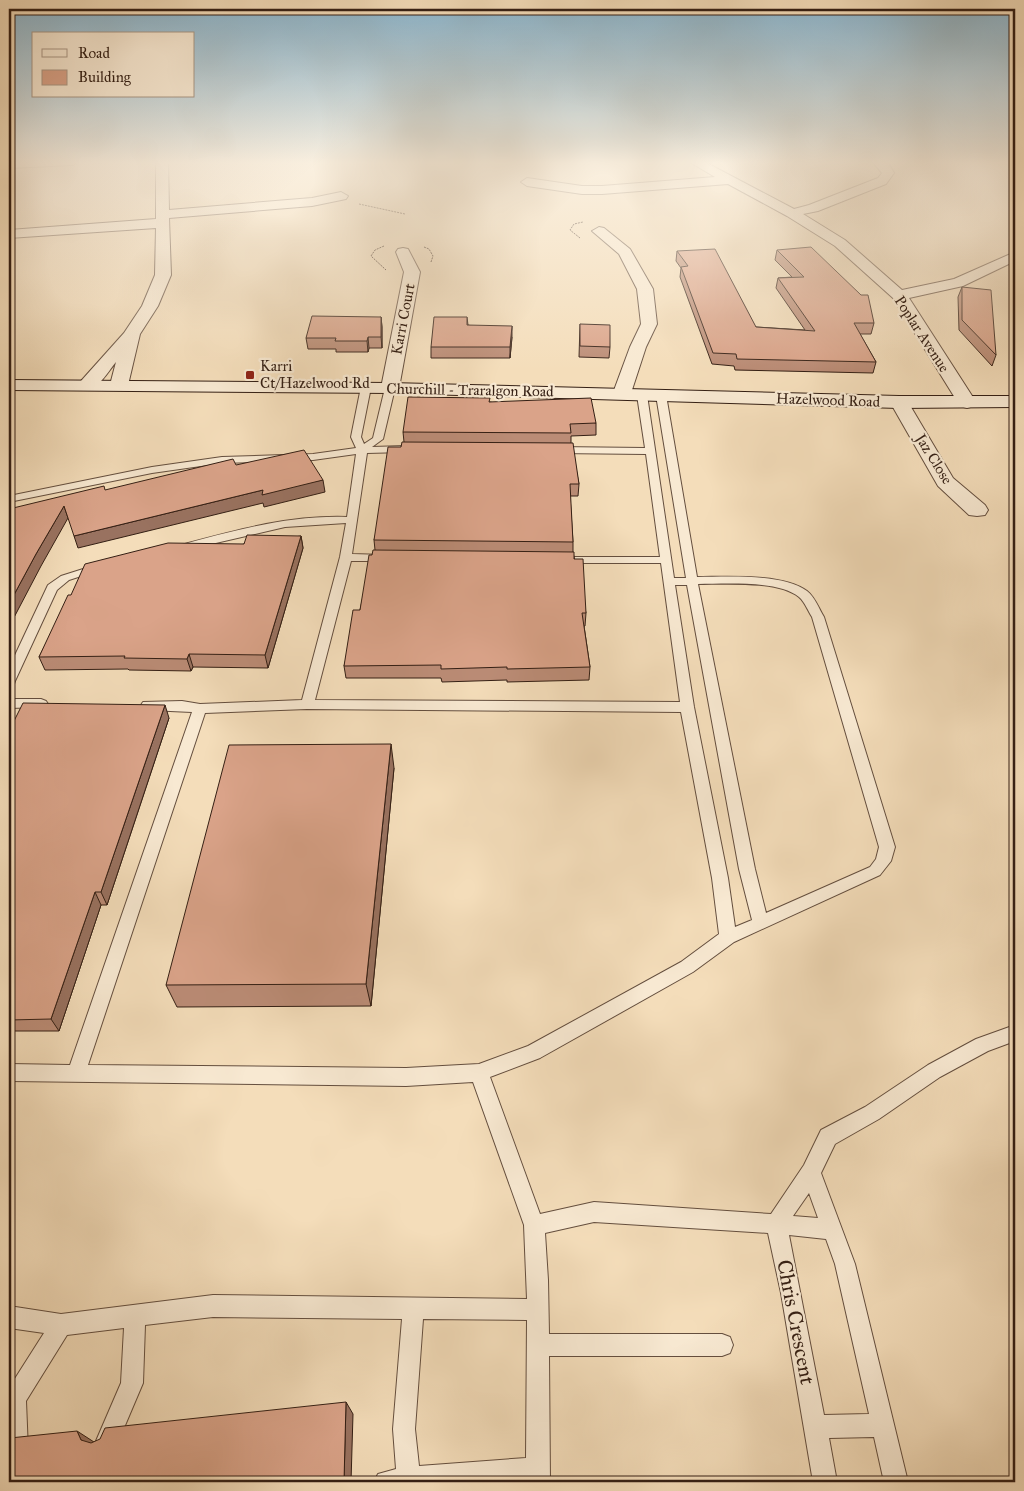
<svg xmlns="http://www.w3.org/2000/svg" width="1024" height="1491" viewBox="0 0 1024 1491" font-family="'IM FELL Great Primer',serif">
<style>
.lines{fill:none;stroke-linecap:round;stroke-linejoin:round}
.lane-casing{stroke:#644e3e;stroke-width:2}
.street-casing{stroke:#644e3e;stroke-width:2}
.secondary-casing{stroke:#341f14;stroke-width:2}
.path{stroke:#341f14;stroke-width:1;stroke-dasharray:2 1;stroke-linecap:butt}
.lane{fill:#f8e9d2;fill-rule:evenodd}
.street{fill:#f8e9d2;fill-rule:evenodd}
.secondary{fill:#f8e9d2;fill-rule:evenodd}
.wall{fill:#bb8c76;stroke:#341f14}
.shaded-wall{fill:#997260;stroke:#341f14}
.building{fill:#daa389;stroke:#341f14}
.poi-dot{fill:#8f2418;stroke:#f8e9d2;stroke-width:2}
.labels{text-anchor:middle;stroke-width:4.5;stroke-linejoin:round;paint-order:stroke}
.far-street-label{font-size:15px;fill:#341f14;stroke:#f8e9d2}
.far-poi-label{font-size:15px;fill:#341f14;stroke:#f8e9d2;text-anchor:start}
.near-street-label{font-size:21px;fill:#341f14;stroke:#f8e9d2}
</style>
<rect width="100%" height="100%" fill="#f4ddba"/>
<filter id="stains"><feTurbulence type="fractalNoise" baseFrequency=".004" numOctaves="4"/><feColorMatrix values="0 0 0 0 .2 0 0 0 0 .09 0 0 0 0 .02 0 0 0 .5 -.17"/></filter>
<radialGradient id="worn" r=".72"><stop offset=".6" stop-color="#630" stop-opacity="0"/><stop offset="1" stop-color="#630" stop-opacity=".3"/></radialGradient>
<g class="lines">
<defs>
<g id="lane">
<path d="M366,384L371,387L361,437L364,444L373,438L385,388L390,385L395,388L383,439L372,447L405,446L410,449L405,452L367,453L352,554L385,555L391,558L385,561H351L315,700L680,702L661,563H564L558,560L564,557H660L646,454L556,453L551,450L556,447L645,448L637,395L642,392L647,395L674,578H686L656,395L661,392L666,395L697,577C727,577 782,573 807,591C815,597 819,609 824,617L895,847L891,861L880,875L734,942L693,972L540,1058L490,1077L540,1214L594,1202L771,1214L804,1165L821,1130L865,1107L928,1065L976,1039L1015,1025V1041L988,1051L940,1077L879,1119L835,1144L821,1173L855,1264L908,1482H884L874,1437L829,1438L837,1482H813L781,1293L768,1233L594,1222L545,1233L548,1280L549,1334H722L730,1337L733,1345L730,1353L722,1356H549L550,1482H374L378,1474L396,1469L393,1429L402,1319L213,1317L145,1325L143,1383L115,1449L107,1452L99,1449L96,1441L121,1383L124,1328L67,1335L26,1401L28,1451L24,1459L16,1463L9,1460V1388L44,1333L9,1328V1306L61,1314L213,1295L527,1299L524,1225L473,1082L406,1086L9,1081V1064L70,1065L192,712L148,710L143,708L141,705L143,702L182,701L200,704L302,700L340,557L346,523L285,527L181,551L175,548L177,546C233,531 288,515 347,517L356,454L313,460L222,463L152,473L9,502V496L152,467L222,457L313,454L356,448L351,437L361,387ZM698,584C725,584 778,580 799,597C805,602 808,611 812,617L879,847L876,859L870,867L766,913L755,869ZM675,585H687L739,869L752,920L735,927L728,878L694,707ZM307,709L681,712L712,878L719,934L681,962L528,1046L479,1064L406,1068L88,1065L205,713ZM809,1193L818,1218L793,1216ZM789,1235L826,1239L835,1264L869,1414L824,1415ZM423,1319L527,1320L526,1458L419,1466L415,1429Z"/>
<polygon points="99,564 105,567 103,569 69,580 57,590 15,681 14,684 9,685 9,668 48,585 61,576"/>
<polygon points="41,699 46,701 48,704 46,707 9,708 9,699"/>
</g>
<g id="street">
<polygon points="9,161 79,161 73,165 9,168"/>
<path d="M156,161H168L169,210L312,198L341,192L348,196L346,199L312,206L169,218L171,275L158,306L140,334L128,385L125,389L119,390L113,389L110,385L116,362C106,374 97,393 81,389L78,385L81,381L124,333L142,306L155,275L156,228L9,238V230L156,219Z"/>
<polygon points="688,161 703,161 794,209 809,205 878,178 882,173 872,161 887,161 894,173 886,184 818,211 803,214 845,240 902,290 954,279 1015,252 1015,261 963,286 909,298 976,402 974,406 967,408 960,406 893,298 835,246 787,216 728,184 602,194 582,194 527,186 521,182 527,178 582,186 602,186 715,177"/>
<polygon points="599,227 604,228 630,249 653,289 657,324 646,347 631,393 628,397 622,398 616,397 613,393 630,347 641,324 637,289 619,254 592,231"/>
<polygon points="403,248 408,249 420,272 399,388 396,392 390,393 384,392 381,388 404,272 396,252 398,249"/>
<polygon points="899,396 906,398 908,402 953,478 985,505 988,510 985,515 977,516 969,515 938,486 890,402 892,398"/>
</g>
<polygon id="secondary" points="9,380 390,383 899,396 1015,396 1015,407 899,408 390,393 9,390"/>
</defs>
<use href="#lane" class="lane-casing"/>
<use href="#street" class="street-casing"/>
<use href="#secondary" class="secondary-casing"/>
<g class="path">
<polyline points="92,164 134,161"/>
<polyline points="359,204 405,214"/>
<polyline points="580,238 570,230 574,224 583,222"/>
<polyline points="384,246 375,250 371,256 386,270"/>
<polyline points="424,247 429,249 433,256 431,262"/>
</g>
<use href="#lane" class="lane"/>
<use href="#street" class="street"/>
<use href="#secondary" class="secondary"/>
</g>
<g class="wall">
<polygon points="777,250 874,323 871,334 860,334 876,362 873,373 735,370 734,366 712,364 680,277 681,268 676,261 677,251 756,327 805,330 776,288 778,278 792,277 775,260"/>
<polygon points="962,287 996,355 992,366 959,330 958,297"/>
<polygon points="381,317 382,327 382,348 369,348 368,352 336,352 336,349 308,349 306,338"/>
<polygon points="467,317 468,325 512,337 510,358 431,358 431,347"/>
<polygon points="580,324 610,347 609,358 579,357"/>
<polygon points="490,402 596,423 596,435 571,436 571,443 579,484 578,496 570,496 573,542 573,552 586,613 585,626 584,626 590,667 589,680 507,682 507,680 442,682 441,678 346,678 344,666 360,610 372,555 375,550 374,540 401,447 404,442 403,432"/>
<polygon points="301,536 303,548 268,668 193,667 191,671 129,670 128,669 45,670 39,657 71,595 244,544"/>
<polygon points="169,718 107,905 101,905 59,1031 9,1031 9,731"/>
<polygon points="394,768 371,1006 177,1007 166,985"/>
</g>
<g class="shaded-wall">
<polygon points="381,317 382,327 382,348 381,337"/>
<polygon points="512,326 512,337 510,358 510,347"/>
<polygon points="368,337 369,348 368,352 367,341"/>
<polygon points="323,480 325,492 264,507 263,503 78,548 74,536 263,490"/>
<polygon points="64,506 68,518 41,566 9,627 9,604 36,554"/>
<polygon points="301,536 303,548 268,668 265,655"/>
<polygon points="189,654 193,667 191,671 187,659"/>
<polygon points="165,705 169,718 107,905 101,892"/>
<polygon points="391,744 394,768 371,1006 366,984"/>
<polygon points="95,892 101,905 59,1031 51,1019"/>
<polygon points="346,1402 353,1414 351,1482 344,1482"/>
<polygon points="77,1431 94,1442 98,1451 81,1440"/>
</g>
<g class="building">
<polygon points="811,247 861,295 868,295 874,323 854,323 876,362 737,359 736,354 713,353 681,267 688,266 677,251 715,249 756,327 815,331 778,278 804,277 777,250"/>
<polygon points="962,287 991,290 996,355 962,320"/>
<polygon points="312,316 381,317 381,337 368,337 367,341 335,341 336,338 306,338"/>
<polygon points="434,317 467,317 467,325 512,326 510,347 431,347"/>
<polygon points="580,324 610,325 610,347 580,346"/>
<polygon points="408,397 490,398 489,402 591,398 596,423 570,424 571,433 403,432"/>
<polygon points="402,442 573,443 579,484 570,484 573,542 374,540 388,447 401,447"/>
<polygon points="304,450 323,480 262,495 263,490 74,536 64,506 36,554 9,604 9,509 104,486 105,490 233,459 236,465"/>
<polygon points="247,535 301,536 265,655 189,654 187,659 124,658 125,656 39,657 68,595 71,595 85,564 168,543 244,544"/>
<polygon points="373,550 574,552 574,559 583,559 586,613 582,613 590,667 507,669 507,667 441,669 441,665 344,666 353,610 360,610 369,555 372,555"/>
<polygon points="23,703 165,705 101,892 95,892 51,1019 9,1020 9,731"/>
<polygon points="391,744 366,984 166,985 229,745"/>
<polygon points="346,1402 344,1482 9,1482 9,1440 10,1438 77,1431 81,1440 91,1443 100,1439 105,1428"/>
</g>
<linearGradient id="sky" x2="0" y2="1"><stop stop-color="#89b7d2"/><stop offset="0.44" stop-color="#faf0e0"/><stop offset="1" stop-color="#faf0e0" stop-opacity="0"/></linearGradient>
<rect width="1024" height="370" fill="url(#sky)"/>
<rect class="poi-dot" x="245" y="370" width="10" height="10" rx="2.5"/>
<g class="labels">
<g class="far-street-label">
<text transform="translate(403 319) rotate(-79)" y="5">Karri Court</text>
<text transform="translate(922 334) rotate(57)" y="5">Poplar Avenue</text>
<text transform="translate(470 390) rotate(1)" y="5">Churchill - Traralgon Road</text>
<text transform="translate(828 400) rotate(2)" y="5">Hazelwood Road</text>
<text transform="translate(934 459) rotate(58)" y="5">Jaz Close</text>
</g>
<g class="far-poi-label">
<text x="260" y="371">Karri<tspan x="260" dy="17">Ct/Hazelwood Rd</tspan></text>
</g>
<g class="near-street-label">
<text transform="translate(796 1322) rotate(79)" y="7">Chris Crescent</text>
</g>
</g>
<rect width="1024" height="1491" fill="none" stroke="#f4ddba" stroke-width="30"/>
<rect x="10" y="10" width="1004" height="1471" fill="none" stroke="#341f14" stroke-width="2.5"/>
<rect x="15" y="15" width="994" height="1461" fill="none" stroke="#341f14"/>
<rect x="32" y="32" width="162" height="65" fill="#f8e9d2" stroke="#aa9886"/>
<rect x="42" y="49" width="25" height="8" fill="#f8e9d2" stroke="#aa9886"/>
<text x="78" y="58" font-size="15" fill="#341f14">Road</text>
<rect x="42" y="70" width="25" height="15" fill="#daa389" stroke="#aa9886"/>
<text x="78" y="82" font-size="15" fill="#341f14">Building</text>
<rect width="100%" height="100%" filter="url(#stains)"/>
<rect width="100%" height="100%" fill="url(#worn)"/>
</svg>
